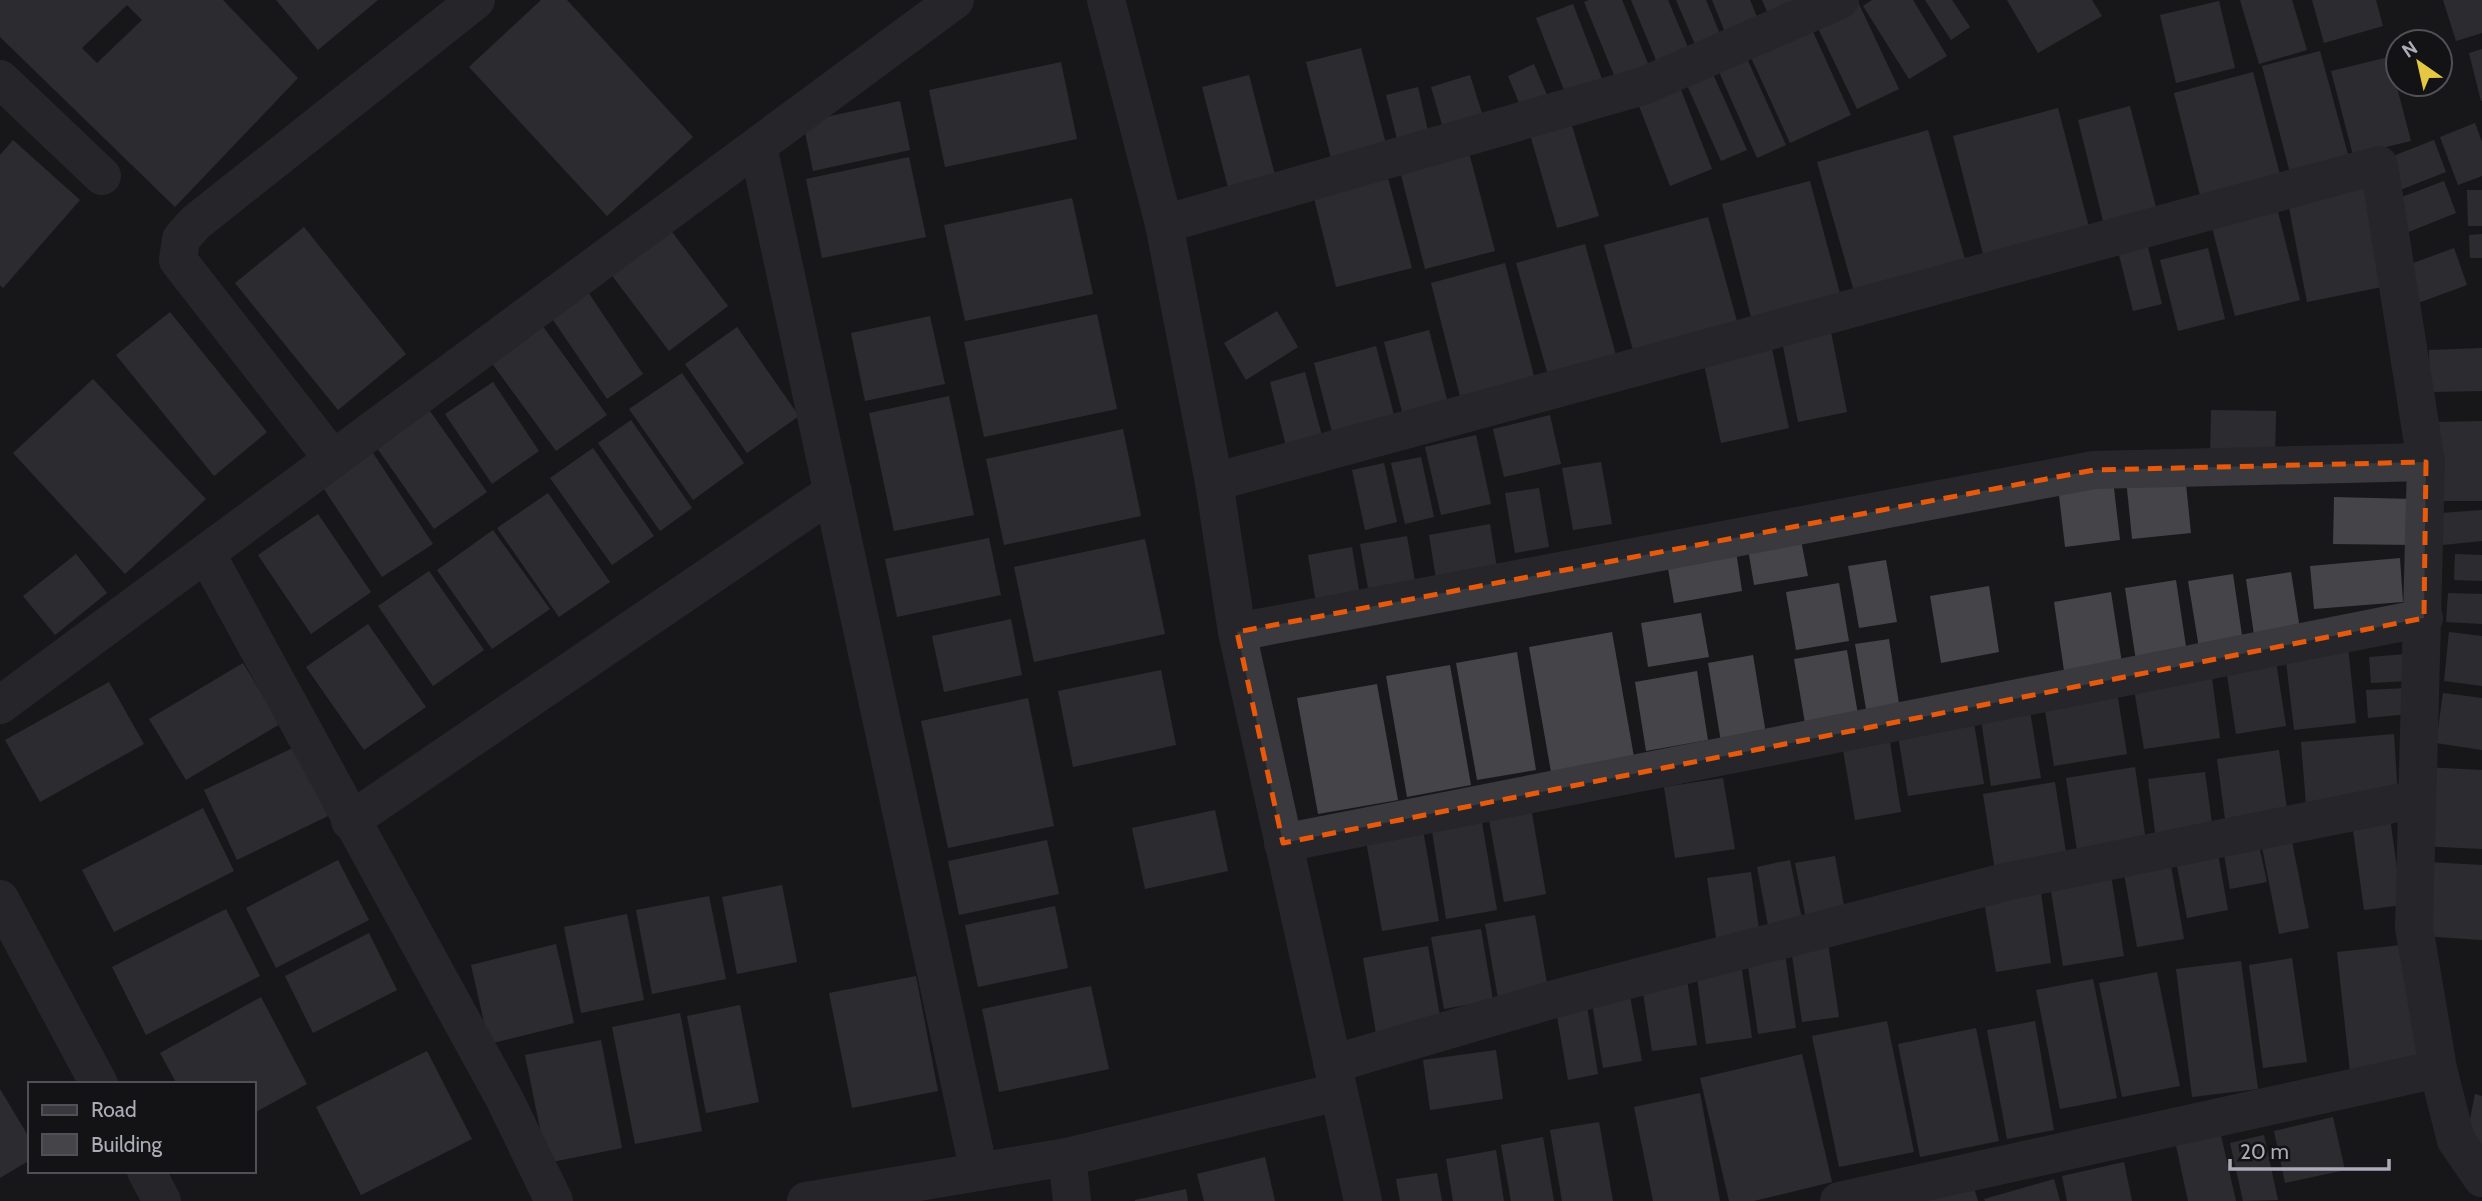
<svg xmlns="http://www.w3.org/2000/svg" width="2482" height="1201" viewBox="0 0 2482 1201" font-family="Cabin,sans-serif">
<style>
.building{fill:#454449;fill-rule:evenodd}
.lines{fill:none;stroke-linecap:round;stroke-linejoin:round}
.minor{stroke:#39393e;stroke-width:38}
.marked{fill:none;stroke:#e8590c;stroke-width:5;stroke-dasharray:14 9;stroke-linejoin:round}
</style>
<rect width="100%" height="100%" fill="#181719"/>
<g class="building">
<path d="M0,0H223L298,78L175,207L0,37ZM127,5L142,20L97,63L82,48Z"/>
<polygon points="276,0 378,0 318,50"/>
<polygon points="541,0 567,0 693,137 607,216 469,67"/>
<polygon points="1589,0 1622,0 1649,66 1616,80 1584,2"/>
<polygon points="1631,0 1668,0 1693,59 1661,72"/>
<polygon points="1676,0 1706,0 1725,46 1700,56"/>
<polygon points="1712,0 1750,0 1762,29 1729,42"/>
<polygon points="1762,0 1801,0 1773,25"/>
<polygon points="1872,0 1913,0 1947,56 1909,79 1863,6"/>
<polygon points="1925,0 1952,0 1970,27 1951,40"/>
<polygon points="2007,0 2092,0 2102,16 2038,53"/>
<polygon points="2240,0 2292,0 2307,50 2259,64"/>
<polygon points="2312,0 2376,0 2383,26 2324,43"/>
<polygon points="2443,0 2482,0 2482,33 2456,41"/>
<polygon points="2219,1 2235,68 2176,83 2160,15"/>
<polygon points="1858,2 1899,89 1857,109 1815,22"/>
<polygon points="1573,4 1606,89 1569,103 1536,18"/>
<polygon points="1809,23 1851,115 1790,143 1748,51"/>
<polygon points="1361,48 1387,148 1332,162 1306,62"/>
<polygon points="2482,49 2482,101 2481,101 2469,53"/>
<polygon points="2320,51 2349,158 2290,173 2262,66"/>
<polygon points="1744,52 1786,145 1757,158 1716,65"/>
<polygon points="2389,57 2411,141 2353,155 2331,71"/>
<polygon points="1061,62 1077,139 945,167 929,90"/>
<polygon points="1708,63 1747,150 1721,161 1682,74"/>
<polygon points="1534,64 1552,107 1525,118 1508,76"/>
<polygon points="2253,72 2282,182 2202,203 2174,93"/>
<polygon points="1249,75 1277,183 1230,195 1202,87"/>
<polygon points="1470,75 1486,126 1446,138 1431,87"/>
<polygon points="1676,77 1712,169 1670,186 1634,93"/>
<polygon points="1418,87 1430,140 1399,147 1386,95"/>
<polygon points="900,101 910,150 813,171 803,122"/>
<polygon points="2130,106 2157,211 2104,225 2078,120"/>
<polygon points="2058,108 2089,227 1983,254 1953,136"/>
<polygon points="1570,119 1599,216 1557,228 1529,131"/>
<polygon points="2475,123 2482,142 2482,176 2458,185 2440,137"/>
<polygon points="1928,130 1966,263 1855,295 1817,162"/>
<polygon points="13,140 80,200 3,288 0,285 0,155"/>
<polygon points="2434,140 2446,172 2400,190 2388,158"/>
<polygon points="1467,145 1495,251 1425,269 1398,163"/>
<polygon points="909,157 926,237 822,258 806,179"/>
<polygon points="1385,167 1412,268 1336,287 1311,186"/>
<polygon points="1810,181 1841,297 1752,321 1722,204"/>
<polygon points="2366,181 2387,286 2307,302 2287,197"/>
<polygon points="2444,181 2456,213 2406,233 2394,200"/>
<polygon points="2467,190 2482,190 2482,226 2468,226"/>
<polygon points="1072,198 1093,294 965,321 944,225"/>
<polygon points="2275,200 2300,300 2235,316 2209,216"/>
<polygon points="1708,217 1740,332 1636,361 1604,245"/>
<polygon points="663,220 728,306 669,351 604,265"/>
<polygon points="304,227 406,354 338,410 235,283"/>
<polygon points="2482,234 2482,258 2470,258 2469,235"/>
<polygon points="2146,239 2162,304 2133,311 2117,247"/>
<polygon points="1585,244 1618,362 1550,382 1516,263"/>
<polygon points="2208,248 2225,319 2178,331 2160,260"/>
<polygon points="2454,248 2467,285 2418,303 2405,266"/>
<polygon points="1505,263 1537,388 1463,408 1431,283"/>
<polygon points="586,289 643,374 607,399 549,314"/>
<polygon points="1277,311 1298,347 1246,380 1224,343"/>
<polygon points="170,312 267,432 214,476 116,355"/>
<polygon points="1097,314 1117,409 984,437 964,342"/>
<polygon points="930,316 945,384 865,401 851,333"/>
<polygon points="539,321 607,415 556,451 488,358"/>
<polygon points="737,327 799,416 747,453 685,364"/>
<polygon points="1429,330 1450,411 1405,423 1384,342"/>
<polygon points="1831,332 1847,412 1798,422 1782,341"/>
<polygon points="1376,346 1394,415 1332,432 1314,363"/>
<polygon points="2482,348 2482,391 2430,392 2429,350"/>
<polygon points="1772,349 1789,428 1721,443 1704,364"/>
<polygon points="1305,372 1322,436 1286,446 1270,382"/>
<polygon points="682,373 744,463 693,500 629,409"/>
<polygon points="93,379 206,499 125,574 13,453"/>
<polygon points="493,382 539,451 492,484 445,414"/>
<polygon points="949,396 974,515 894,531 869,413"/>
<polygon points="425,404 487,492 434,529 372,441"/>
<polygon points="2211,410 2276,411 2275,461 2210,460"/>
<polygon points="1550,415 1561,464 1504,477 1493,429"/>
<polygon points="631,420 692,508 660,531 598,443"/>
<polygon points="2482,421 2482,501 2439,501 2436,422"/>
<polygon points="1123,429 1141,516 1004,545 986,459"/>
<polygon points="1476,435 1491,504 1441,515 1425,447"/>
<polygon points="593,448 654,536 612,565 550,478"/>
<polygon points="373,453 433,544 382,577 322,486"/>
<polygon points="1421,457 1434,517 1405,524 1391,463"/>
<polygon points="1601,462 1612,524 1573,530 1562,468"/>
<polygon points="1384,463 1397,522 1365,530 1352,470"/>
<polygon points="2185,474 2191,533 2132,539 2126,479"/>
<polygon points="2113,480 2120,540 2065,547 2058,487"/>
<polygon points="1539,488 1549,547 1515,553 1505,493"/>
<polygon points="548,493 610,582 559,617 497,528"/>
<polygon points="2334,497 2414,499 2413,545 2333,544"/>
<polygon points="2482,510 2482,541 2443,545 2441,513"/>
<polygon points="318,514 371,592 311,634 258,555"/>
<polygon points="1490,524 1498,575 1437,585 1429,535"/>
<polygon points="493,530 550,609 492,649 437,570"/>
<polygon points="1407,536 1415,581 1368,588 1360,544"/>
<polygon points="989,538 1001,595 897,617 885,559"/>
<polygon points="1145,539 1165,634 1034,662 1014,567"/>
<polygon points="1801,540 1808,576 1754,585 1748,549"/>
<polygon points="1352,547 1360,596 1316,603 1308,555"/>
<polygon points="1736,551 1742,591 1674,603 1667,563"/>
<polygon points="76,554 107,593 55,635 23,596"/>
<polygon points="2455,554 2482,555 2482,581 2454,580"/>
<polygon points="2400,558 2403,602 2314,609 2310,566"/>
<polygon points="1886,560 1897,622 1859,628 1848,566"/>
<polygon points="429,571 484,650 433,686 378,606"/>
<polygon points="2291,572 2300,629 2254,635 2246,579"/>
<polygon points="2233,574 2243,642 2199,648 2188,581"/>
<polygon points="2176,580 2187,653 2136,661 2125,588"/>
<polygon points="1839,583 1849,641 1796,650 1786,592"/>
<polygon points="1989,586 1999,652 1941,663 1930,596"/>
<polygon points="2111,592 2122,663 2064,671 2054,602"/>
<polygon points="2448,593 2482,594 2482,624 2446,622"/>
<polygon points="1701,613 1709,657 1648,667 1641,623"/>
<polygon points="1011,619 1022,675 944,692 932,636"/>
<polygon points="368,624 426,707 364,750 306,667"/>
<polygon points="1612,632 1634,757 1551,772 1529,647"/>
<polygon points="2449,632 2482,636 2482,686 2444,681"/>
<polygon points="1889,639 1900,710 1867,715 1855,644"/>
<polygon points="2348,646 2356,723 2294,730 2285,653"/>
<polygon points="1847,650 1859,720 1806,729 1794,659"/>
<polygon points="1517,652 1536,770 1477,780 1456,663"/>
<polygon points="2407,654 2409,681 2371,683 2369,657"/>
<polygon points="1753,655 1766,734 1721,742 1708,663"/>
<polygon points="2275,655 2286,726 2236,734 2225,662"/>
<polygon points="243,663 280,724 186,780 149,719"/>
<polygon points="1450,665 1471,785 1407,797 1386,676"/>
<polygon points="1161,670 1176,745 1073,767 1058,691"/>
<polygon points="1697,671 1708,740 1646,751 1635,682"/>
<polygon points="2211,671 2220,738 2144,749 2133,683"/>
<polygon points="109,682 144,744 40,802 5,740"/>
<polygon points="1377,684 1398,800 1318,814 1297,698"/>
<polygon points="2406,688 2408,714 2368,718 2366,690"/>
<polygon points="2117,692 2127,754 2054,766 2044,704"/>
<polygon points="2443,693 2482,698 2482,750 2436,743"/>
<polygon points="1028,698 1054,826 948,848 921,721"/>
<polygon points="2029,705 2041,778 1991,786 1980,713"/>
<polygon points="1972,711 1984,784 1908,796 1896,724"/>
<polygon points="2394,734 2398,798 2306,805 2301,742"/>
<polygon points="1889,736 1901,812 1855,820 1842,744"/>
<polygon points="295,747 328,816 237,860 204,790"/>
<polygon points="2279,750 2287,809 2225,819 2217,759"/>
<polygon points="2135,767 2146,841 2077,851 2066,778"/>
<polygon points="2424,767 2482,770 2482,849 2420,846"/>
<polygon points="2205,772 2213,831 2156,839 2148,779"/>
<polygon points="1723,778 1735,849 1675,858 1664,787"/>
<polygon points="2055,782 2067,859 1995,871 1983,794"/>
<polygon points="1530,802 1546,894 1504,902 1487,809"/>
<polygon points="203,808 234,871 114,932 82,870"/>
<polygon points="1215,810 1228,871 1145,889 1132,828"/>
<polygon points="1481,817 1497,910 1446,919 1431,825"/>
<polygon points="2390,818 2402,905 2364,910 2352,823"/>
<polygon points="1423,830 1439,921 1382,931 1366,841"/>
<polygon points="2290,831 2309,928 2279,934 2260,837"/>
<polygon points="2257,836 2267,882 2230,889 2222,843"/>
<polygon points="1047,840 1059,894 959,915 948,861"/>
<polygon points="2216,843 2228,910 2187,918 2174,851"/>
<polygon points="1835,856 1847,922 1808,929 1795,863"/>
<polygon points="338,860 369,920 276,968 246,908"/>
<polygon points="1790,860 1804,929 1770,936 1757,867"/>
<polygon points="2170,860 2184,939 2137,947 2123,868"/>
<polygon points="2427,862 2482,865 2482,940 2422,936"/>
<polygon points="2110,869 2124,956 2063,966 2049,879"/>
<polygon points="1751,872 1761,943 1718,950 1707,878"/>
<polygon points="782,885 797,962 737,974 722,897"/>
<polygon points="2040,886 2051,963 1996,972 1983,896"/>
<polygon points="709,896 726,979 652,994 636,910"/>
<polygon points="1055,906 1068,968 978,987 965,925"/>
<polygon points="226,909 260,976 146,1035 112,967"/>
<polygon points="627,914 644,1000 581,1013 564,927"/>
<polygon points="1535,915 1548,989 1498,998 1485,924"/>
<polygon points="1481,929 1493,1000 1444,1009 1431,937"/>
<polygon points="369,933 397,990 313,1033 285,976"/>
<polygon points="1828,943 1839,1017 1802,1022 1791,949"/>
<polygon points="556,944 574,1023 489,1044 471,965"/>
<polygon points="2411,944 2424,1063 2350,1072 2337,952"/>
<polygon points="1428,946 1441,1022 1376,1033 1363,958"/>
<polygon points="1785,954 1796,1028 1758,1034 1747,959"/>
<polygon points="2292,958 2307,1062 2263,1068 2249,965"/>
<polygon points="2241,961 2258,1089 2192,1097 2176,969"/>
<polygon points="1741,964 1752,1038 1706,1044 1696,970"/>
<polygon points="2157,972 2180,1086 2122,1097 2099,983"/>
<polygon points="1686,973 1697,1045 1652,1051 1641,980"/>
<polygon points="916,976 938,1091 852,1108 829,993"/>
<polygon points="2093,979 2117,1098 2060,1109 2036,990"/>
<polygon points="1091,986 1109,1069 999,1092 982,1009"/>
<polygon points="1629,991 1642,1061 1603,1068 1591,998"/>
<polygon points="261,997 307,1084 254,1113 254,1084 177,1084 160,1053"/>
<polygon points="1586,1000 1598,1074 1568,1080 1555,1005"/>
<polygon points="740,1005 759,1102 706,1113 687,1016"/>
<polygon points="680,1013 702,1131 635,1144 612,1027"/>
<polygon points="1887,1021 1914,1152 1839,1167 1812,1036"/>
<polygon points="2035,1021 2054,1130 2007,1139 1987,1030"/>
<polygon points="1976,1028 1999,1141 1920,1157 1898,1044"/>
<polygon points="601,1040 622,1148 547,1163 525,1055"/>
<polygon points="1496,1050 1503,1099 1430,1110 1423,1060"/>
<polygon points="427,1051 472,1139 361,1195 316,1107"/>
<polygon points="1802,1054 1832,1182 1754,1201 1729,1201 1700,1078"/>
<polygon points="0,1089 30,1139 30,1160 0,1178"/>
<polygon points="1700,1093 1720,1201 1653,1201 1634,1107"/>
<polygon points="2475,1094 2482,1096 2482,1153 2464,1149"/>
<polygon points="2333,1117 2345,1170 2285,1183 2274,1131"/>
<polygon points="1599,1122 1613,1201 1562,1201 1550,1130"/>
<polygon points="2220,1131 2236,1201 2188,1201 2175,1141"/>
<polygon points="2264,1135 2278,1200 2243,1201 2230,1143"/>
<polygon points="1543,1137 1554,1201 1511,1201 1501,1145"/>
<polygon points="1496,1150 1504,1201 1453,1201 1446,1159"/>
<polygon points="1265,1157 1275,1201 1204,1201 1197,1174"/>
<polygon points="2124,1162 2132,1201 2067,1201 2062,1176"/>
<polygon points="1437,1173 1442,1201 1400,1201 1396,1179"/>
<polygon points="1971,1178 1978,1201 1917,1201"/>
<polygon points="2054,1179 2060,1201 1985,1201 1984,1199"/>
<polygon points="1186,1189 1188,1201 1135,1201 1135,1200"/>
</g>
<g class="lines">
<g class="minor">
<polyline points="1106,0 1164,224 1214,482 1237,632 1363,1201"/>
<polyline points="0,79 102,176"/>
<polyline points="758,146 979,1172"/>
<polyline points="1164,224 1643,86 1840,0"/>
<polyline points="333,459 178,260 181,239 195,223 476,0"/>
<polyline points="1214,482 2379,165 2426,462 2414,927 2438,1069 2456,1140 2482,1178"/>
<polyline points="206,553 504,1098 554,1201"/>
<polyline points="1237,632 2094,470 2426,462"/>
<polyline points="0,705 955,0"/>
<polyline points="350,821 833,492"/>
<polyline points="1283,843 2424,618"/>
<polyline points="0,899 99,1084"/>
<polyline points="1332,1064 1551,1000 2005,882 2417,799"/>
<polyline points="1067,1157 1072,1201"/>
<polyline points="146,1171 162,1201"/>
<polyline points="806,1201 1067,1157 1338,1092"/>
<polyline points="1839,1201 2438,1069"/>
</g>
</g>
<path d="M0 0H2482V1201H0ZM2426,462L2424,618L1283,843L1237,632L2094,470Z" fill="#181719" fill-opacity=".55" fill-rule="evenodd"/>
<path class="marked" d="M2426,462L2424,618L1283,843L1237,632L2094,470Z"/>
<rect x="28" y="1082" width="228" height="91" fill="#131214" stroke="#505056" stroke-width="2"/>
<rect x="42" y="1105" width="35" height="10" fill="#39393e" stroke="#505056" stroke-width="2"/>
<text x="91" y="1117" font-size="21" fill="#abacb8">Road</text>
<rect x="42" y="1134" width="35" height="21" fill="#454449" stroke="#505056" stroke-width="2"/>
<text x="91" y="1152" font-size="21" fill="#abacb8">Building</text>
<g transform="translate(2419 63) rotate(326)"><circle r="33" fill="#131214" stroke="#505056" stroke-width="2"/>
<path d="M0-5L12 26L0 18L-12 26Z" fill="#e4c844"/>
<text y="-10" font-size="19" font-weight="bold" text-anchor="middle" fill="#abacb8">N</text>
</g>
<path d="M2230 1159v10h159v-10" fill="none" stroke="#abacb8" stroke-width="3.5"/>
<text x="2240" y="1159" font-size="21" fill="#abacb8" stroke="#131214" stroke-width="5" paint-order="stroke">20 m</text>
</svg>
